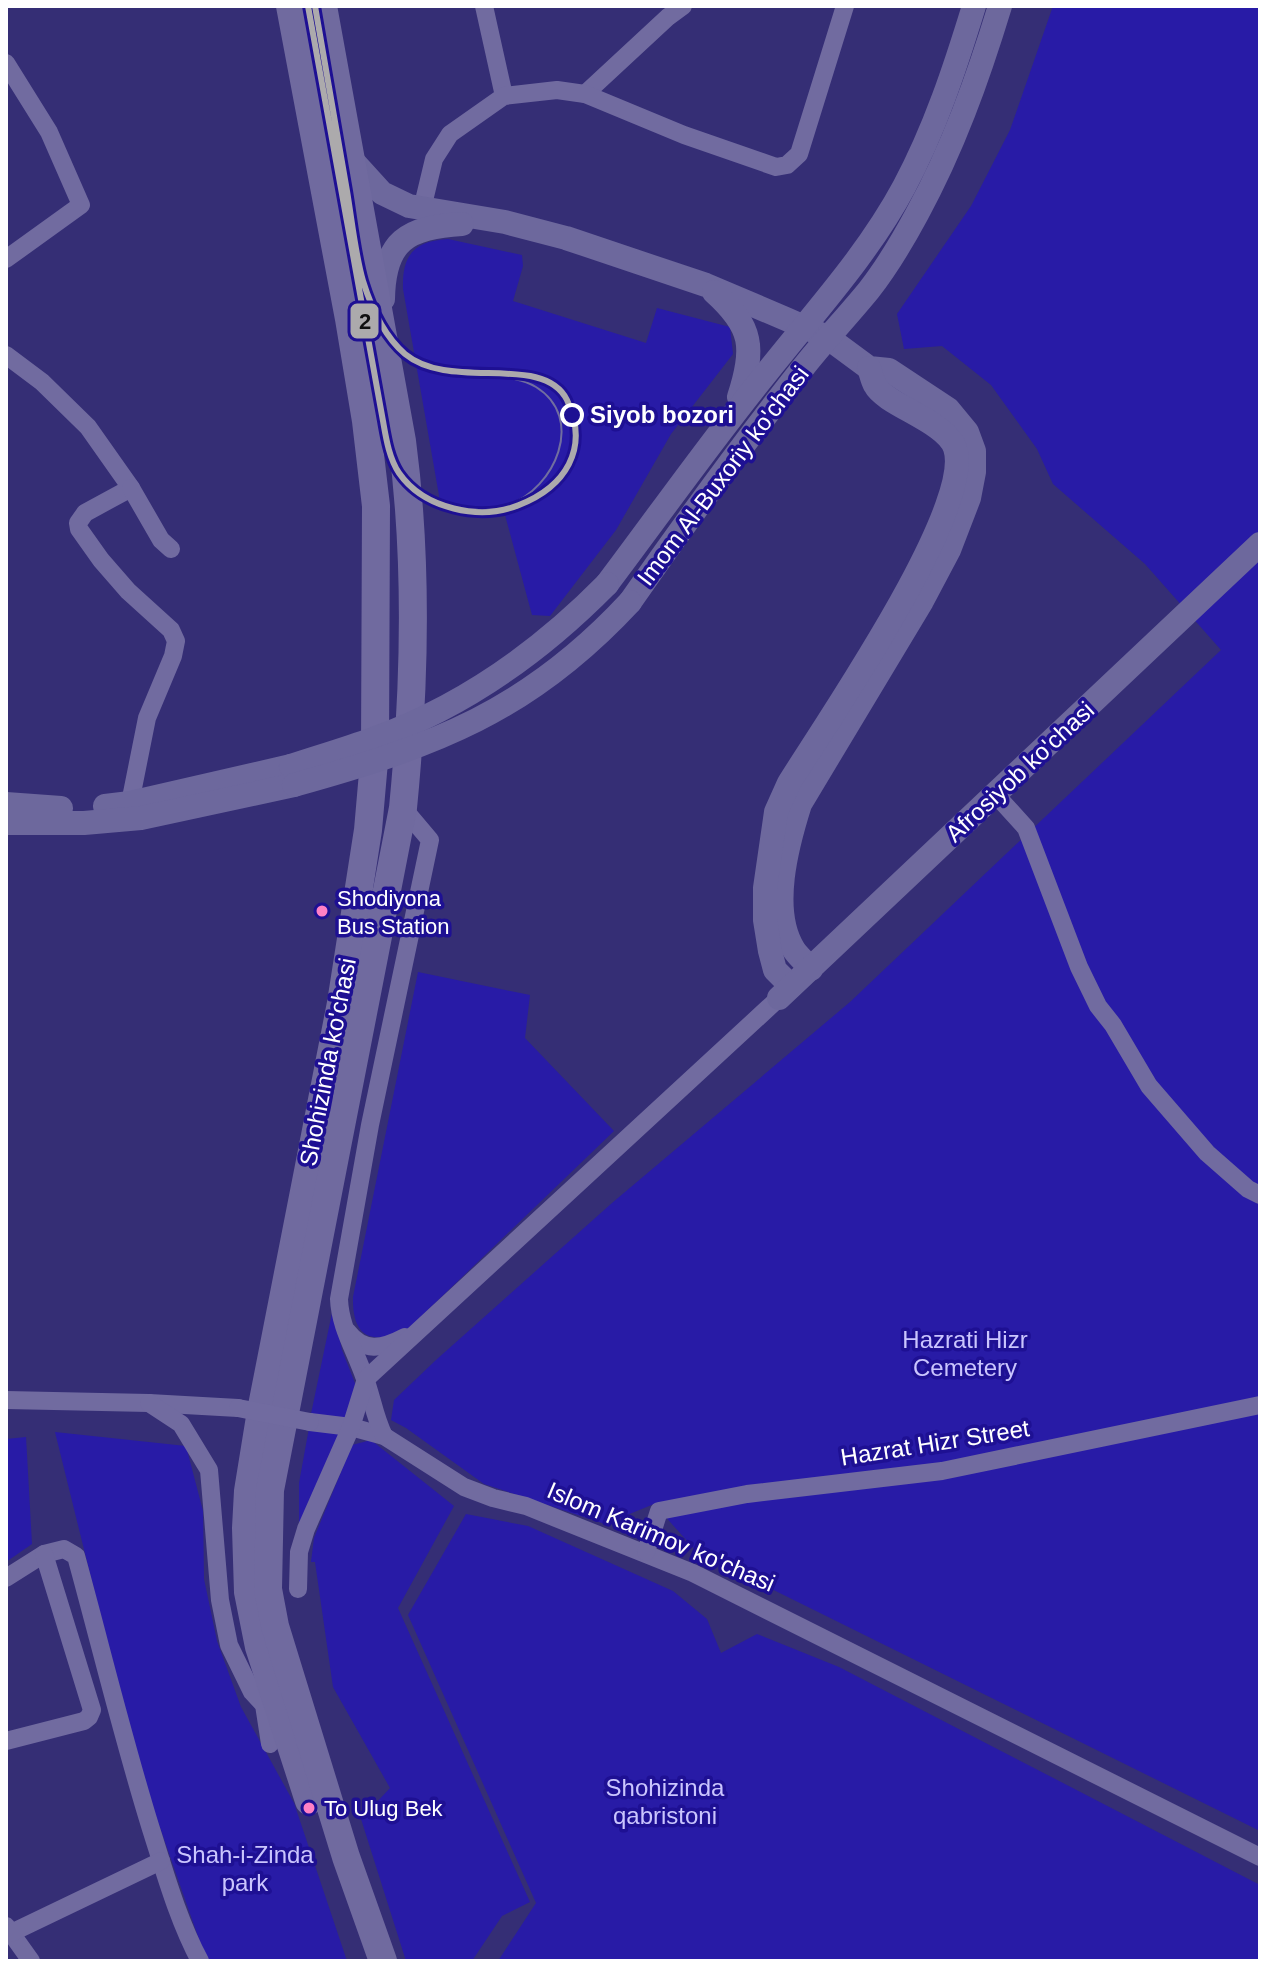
<svg xmlns="http://www.w3.org/2000/svg" width="1266" height="1967" viewBox="0 0 1266 1967" font-family="Arial,sans-serif">
<style>
.green{fill:#281ba6}
.lines{fill:none;stroke-linecap:round;stroke-linejoin:round}
.street{stroke:#716ba0;stroke-width:18}
.secondary{stroke:#6d689d;stroke-width:24}
.primary{stroke:#706a9f;stroke-width:28}
.tram{stroke:#716ea0;stroke-width:2}
.street-bridge{stroke:#716ba0;stroke-width:18}
.secondary-bridge{stroke:#6d689d;stroke-width:24}
.tram-1-casing{stroke:#1e1093;stroke-width:12}
.tram-1{stroke:#acaaac;stroke-width:6}
.stop-dot{fill:#1e1093;stroke:#fff;stroke-width:4}
.bus-dot{fill:#ff80c5;stroke:#1e1093;stroke-width:3}
.labels{text-anchor:middle;stroke-width:7;stroke-linejoin:round;paint-order:stroke}
.bus-label{font-size:22px;fill:#fff;stroke:#1e1093;text-anchor:start}
.stop-label{font-size:24px;font-weight:bold;fill:#fff;stroke:#1e1093;text-anchor:start}
.street-label{font-size:24px;fill:#fff;stroke:#1e1093}
.park-label{font-size:24px;fill:#cac5fe;stroke:#1e1093}
.line-badge{stroke:#1e1093;stroke-width:3}
.pale-badge-label{font-size:22px;text-anchor:middle;font-weight:bold;fill:#111}
</style>
<rect width="100%" height="100%" fill="#352e75"/>
<g class="green">
<polygon points="1053,6 1260,6 1260,1831 697,1552 654,1504 605,1524 484,1484 406,1428 391,1420 394,1400 436,1360 612,1203 850,1002 1221,650 1145,564 1053,484 1037,449 991,385 942,346 904,349 897,314 971,206 1010,130"/>
<path d="M448,239L522,255L523,266L513,301L646,343L657,308L730,327L733,354L671,434L616,530L550,616L532,615L505,515L480,517L441,507L403,289C402,256 413,241 448,239Z"/>
<path d="M418,972L530,995L525,1038L614,1131L407,1330C373,1345 352,1339 353,1297Z"/>
<polygon points="333,1308 342,1350 358,1391 347,1423 311,1414"/>
<polygon points="309,1428 341,1434 299,1538 299,1483"/>
<polygon points="55,1432 186,1446 203,1511 204,1579 217,1641 241,1707 294,1803 347,1961 209,1961 202,1948 135,1756"/>
<polygon points="26,1437 32,1544 6,1562 6,1439"/>
<polygon points="371,1440 454,1506 398,1608 530,1902 502,1916 472,1961 406,1961 361,1819 390,1788 333,1687 315,1562 311,1562 314,1538 352,1445"/>
<polygon points="466,1514 528,1526 673,1591 707,1619 721,1653 757,1634 839,1667 1260,1885 1260,1961 498,1961 536,1903 408,1615"/>
</g>
<g class="lines">
<g class="street">
<polyline points="484,6 504,96"/>
<polyline points="6,63 49,132 81,205 6,259"/>
<polyline points="585,94 668,17 683,6"/>
<polyline points="422,209 434,159 450,134 504,96 557,90 585,94 684,135 776,167 787,165 799,154 845,6"/>
<polyline points="6,355 42,382 88,427 131,488 85,513 78,523 79,529 101,560 128,591 171,630 176,641 173,656 147,718 130,803"/>
<polyline points="131,488 161,540 171,549"/>
<polyline points="996,795 1026,828 1079,967 1098,1006 1113,1025 1149,1086 1207,1153 1248,1189 1260,1195"/>
<path d="M347,1331C364,1353 382,1349 405,1337"/>
<polyline points="6,1400 149,1403 238,1408"/>
<polyline points="149,1403 181,1424 209,1470 220,1600 229,1645 252,1692 264,1705 270,1744"/>
<polyline points="310,1422 351,1427 384,1436 464,1487 493,1498 526,1506 693,1573 1260,1857"/>
<path d="M384,1436C374,1416 372,1396 364,1376C355,1350 340,1327 339,1299L370,1125L430,840L403,808"/>
<polyline points="646,1552 659,1511 747,1494 942,1471 1260,1405"/>
<path d="M6,1578L44,1554L64,1549L76,1556C101,1647 123,1739 151,1829C165,1873 178,1920 200,1961"/>
<polyline points="298,1589 299,1552 306,1529 351,1427 366,1379 779,998"/>
<polyline points="6,1741 84,1721 89,1717 92,1710 44,1554"/>
<polyline points="6,1926 31,1961"/>
<polyline points="11,1933 161,1861"/>
</g>
<g class="secondary">
<path d="M352,160L382,193L409,206L505,222L566,238L706,285L786,319L827,337L869,368L889,370L948,409L967,432L974,451V472L969,498L949,550L922,601L800,804C787,845 769,911 794,950C799,957 806,963 811,969"/>
<path d="M714,292C753,327 755,348 739,397"/>
<path d="M383,299C384,241 407,227 462,224"/>
<path d="M607,584C659,515 709,444 764,376C812,315 867,256 904,187C935,129 955,68 974,6"/>
<path d="M630,602C685,523 742,445 802,369C823,342 847,317 869,290C887,267 903,240 917,214C953,148 978,78 1000,6"/>
<polyline points="6,804 61,808"/>
<polyline points="105,806 130,803 291,766"/>
<polyline points="6,823 84,823 141,818 294,785"/>
<path d="M791,986L775,970L770,951L765,920V888L776,812L789,783C825,725 975,508 955,448C946,421 885,405 875,385C872,380 871,373 869,368"/>
<polyline points="779,998 1260,544"/>
</g>
<g class="primary">
<polyline points="290,6 349,319 366,421 376,506 375,750 368,830 341,1003 261,1411 248,1491 246,1528 248,1592 259,1647 309,1801"/>
<path d="M323,6L402,441C418,562 415,686 403,808L270,1490L268,1589L275,1626L346,1857L383,1961"/>
</g>
<path class="tram" d="M470,512C482,510 496,509 508,505C555,489 586,418 536,387C520,377 499,377 481,375"/>
<polyline class="street-bridge" points="238,1408 310,1422"/>
<g class="secondary-bridge">
<path d="M291,766C318,757 346,749 373,739C463,707 540,652 607,584"/>
<path d="M294,785C434,746 528,712 630,602"/>
</g>
<defs>
<path id="tram-1" d="M308,6L383,421C386,438 389,458 399,473C424,509 480,521 519,505C565,487 590,449 567,400C543,352 451,392 405,354C384,336 371,307 363,281C355,253 352,221 347,191C336,130 326,68 315,6"/>
</defs>
<use href="#tram-1" class="tram-1-casing"/>
<use href="#tram-1" class="tram-1"/>
</g>
<circle class="stop-dot" cx="572" cy="415" r="10"/>
<g class="bus-dot">
<circle cx="322" cy="911" r="7"/>
<circle cx="309" cy="1808" r="7"/>
</g>
<g class="labels">
<g class="bus-label">
<text x="337" y="906">Shodiyona<tspan x="337" dy="28">Bus Station</tspan></text>
<text x="324" y="1816">To Ulug Bek</text>
</g>
<g class="stop-label">
<text x="590" y="423">Siyob bozori</text>
</g>
<g class="street-label">
<text transform="translate(723 476) rotate(-53)" y="8">Imom Al-Buxoriy ko'chasi</text>
<text transform="translate(1020 772) rotate(-43)" y="8">Afrosiyob ko'chasi</text>
<text transform="translate(328 1062) rotate(-79)" y="8">Shohizinda ko'chasi</text>
<text transform="translate(935 1443) rotate(-9)" y="8">Hazrat Hizr Street</text>
<text transform="translate(661 1537) rotate(23)" y="8">Islom Karimov ko'chasi</text>
</g>
<g class="park-label">
<text x="965" y="1348">Hazrati Hizr<tspan x="965" dy="28">Cemetery</tspan></text>
<text x="665" y="1796">Shohizinda<tspan x="665" dy="28">qabristoni</tspan></text>
<text x="245" y="1863">Shah-i-Zinda<tspan x="245" dy="28">park</tspan></text>
</g>
</g>
<rect class="line-badge" x="349" y="302" width="31" height="38" rx="8" fill="#acaaac"/>
<g class="pale-badge-label">
<text x="365" y="329">2</text>
</g>
<rect width="1266" height="1967" fill="none" stroke="#ffffff" stroke-width="16"/>
</svg>
